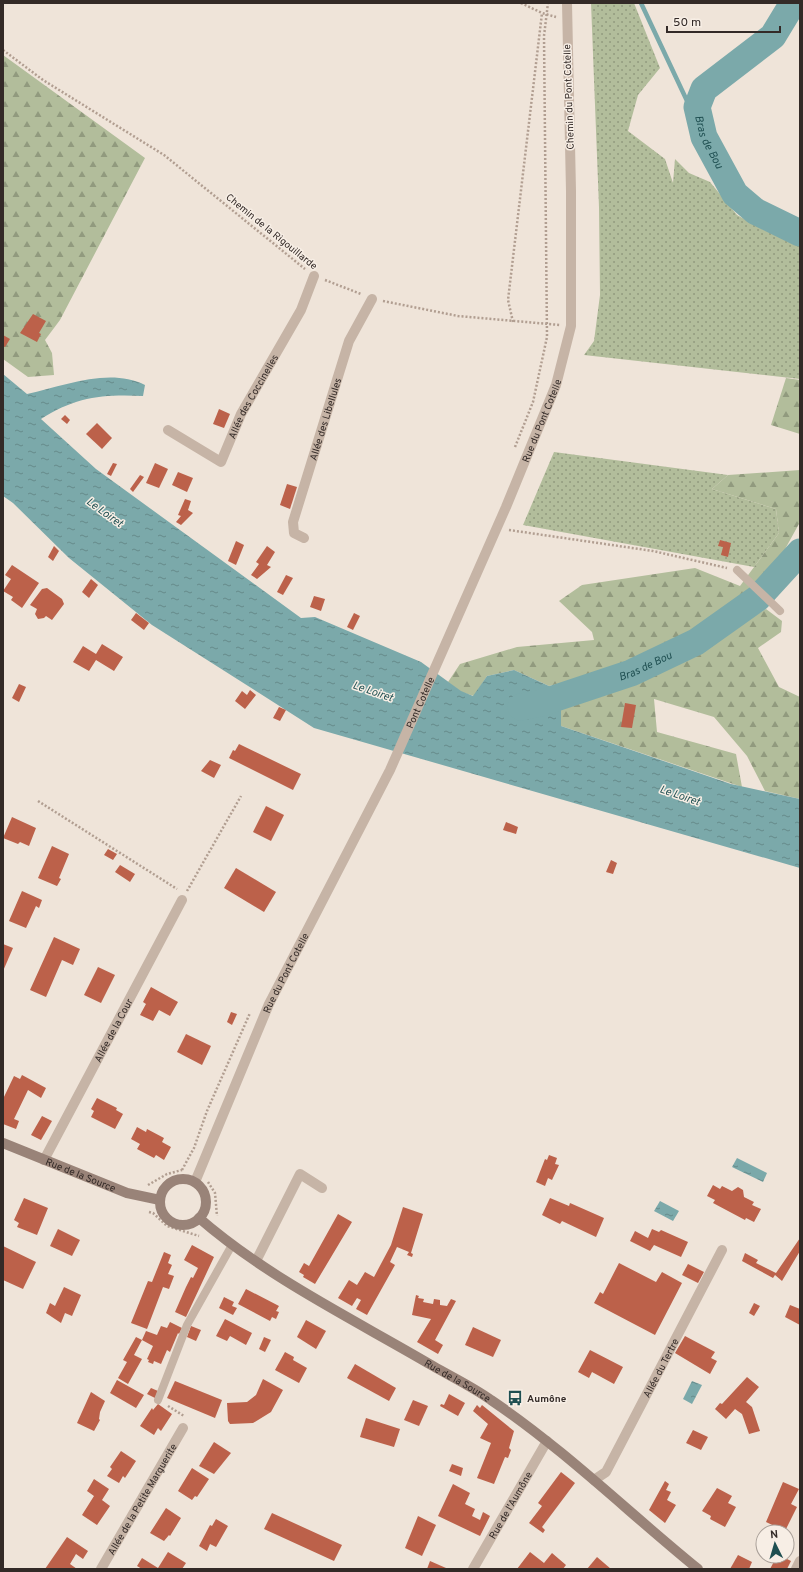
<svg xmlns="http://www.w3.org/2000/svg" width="803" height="1572" viewBox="0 0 803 1572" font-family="Overpass,sans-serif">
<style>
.grass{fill:url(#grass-dots)}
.forest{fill:url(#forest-firs)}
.water{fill:url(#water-ripples)}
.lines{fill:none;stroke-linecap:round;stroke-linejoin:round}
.stream{stroke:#7ba9aa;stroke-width:4.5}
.river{stroke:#7ba9aa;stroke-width:27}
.building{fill:#bc614a}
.path{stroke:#b19e91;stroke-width:2.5;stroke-dasharray:2 2;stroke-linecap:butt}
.service{stroke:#c6b4a6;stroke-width:8}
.minor{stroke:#c6b4a6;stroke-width:10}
.tertiary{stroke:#c6b4a6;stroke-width:10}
.secondary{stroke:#998378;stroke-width:10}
.labels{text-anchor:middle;stroke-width:3;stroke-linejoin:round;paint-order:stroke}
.street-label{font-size:10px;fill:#332a27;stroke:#f7eee5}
.poi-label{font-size:10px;font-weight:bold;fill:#332a27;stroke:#f7eee5;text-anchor:start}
.water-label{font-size:11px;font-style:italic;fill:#1f4f51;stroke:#f7eee5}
</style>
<defs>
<pattern id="grass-dots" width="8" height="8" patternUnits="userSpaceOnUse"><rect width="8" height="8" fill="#b2bd9b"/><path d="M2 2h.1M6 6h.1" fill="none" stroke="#919a7e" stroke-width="1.8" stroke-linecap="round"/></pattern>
<pattern id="forest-firs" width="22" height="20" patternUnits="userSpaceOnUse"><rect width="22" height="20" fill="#b2bd9b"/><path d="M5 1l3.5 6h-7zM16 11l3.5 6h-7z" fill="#919a7e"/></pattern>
<pattern id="water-ripples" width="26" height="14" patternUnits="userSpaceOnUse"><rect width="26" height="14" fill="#7ba9aa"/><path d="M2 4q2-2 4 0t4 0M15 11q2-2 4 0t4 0" fill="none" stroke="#658a8a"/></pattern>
</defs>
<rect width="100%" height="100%" fill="#efe4d9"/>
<g class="grass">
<polygon points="591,3 634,3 660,68 638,95 628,131 665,159 673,183 675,159 689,173 710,182 737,215 764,230 784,235 800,242 800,379 584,355 594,341 600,295 599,207"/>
<polygon points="554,452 728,475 712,489 776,509 779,533 754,567 523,525"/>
</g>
<g class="forest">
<polygon points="3,55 145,158 60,320 45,340 52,353 54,375 28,377 3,359"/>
<polygon points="786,378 800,380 800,434 771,425"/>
<polygon points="800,470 800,522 784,551 767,575 678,643 582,678 549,686 514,670 487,676 474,696 461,692 448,682 460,664 517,647 594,640 592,632 559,601 582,585 695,568 740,586 779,533 776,509 712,489 728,475"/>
<polygon points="766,609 782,621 781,632 758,648 779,687 800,697 800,799 765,791 747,756 714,717 654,699 657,732 736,754 742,787 561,726 561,707 643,680"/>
</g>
<g class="water">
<path d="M3,374L27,394C64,386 109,367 145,385L143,396C103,394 75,397 41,419L96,469L301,618L315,617L421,662L461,691L473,696L487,676L514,670L549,686L561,707V726L731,784L800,799V868L314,728L152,625L69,558L13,503L3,496Z"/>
<polygon points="737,1158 767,1173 763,1182 732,1167"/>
<polygon points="660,1201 679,1211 673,1221 654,1211"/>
<polygon points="692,1381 702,1385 692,1404 683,1399"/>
</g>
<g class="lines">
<polyline class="stream" points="641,3 704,137"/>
<g class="river">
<path id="s1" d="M793,3L773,36L704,89L697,107L704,137L735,194L755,211L800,233"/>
<path id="s2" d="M521,707L541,703L631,673L696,642L758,598L800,552"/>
</g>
</g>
<g class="building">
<polygon points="33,314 46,321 39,333 41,334 37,342 20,333"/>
<polygon points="3,335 10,339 5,347 3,346"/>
<polygon points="219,409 230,414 224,428 213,424"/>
<polygon points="65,415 70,420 67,424 61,419"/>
<polygon points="97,423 112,438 102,449 86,434"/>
<polygon points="113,463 117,464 111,476 107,474"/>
<polygon points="155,463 168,469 159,488 146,483"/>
<polygon points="178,472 193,478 187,492 172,485"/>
<polygon points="140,475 144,477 133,492 130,489"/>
<polygon points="287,484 297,487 290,509 280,505"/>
<polygon points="185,499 191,501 188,510 193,513 181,525 176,522 181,516 178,515"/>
<polygon points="720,540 731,543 728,557 721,555 723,547 718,546"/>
<polygon points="236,541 244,545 236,565 228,561"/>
<polygon points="54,546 59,551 53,561 48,557"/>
<polygon points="267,546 275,552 267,565 271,567 257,579 251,575 259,564 256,562"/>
<polygon points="12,565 39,583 22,608 11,600 13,597 3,591 11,579 5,575"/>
<polygon points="286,575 293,578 283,595 277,592"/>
<polygon points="91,579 98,585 89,598 82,592"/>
<polygon points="47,588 62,599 64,604 52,620 46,616 44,618 38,619 35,614 37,609 30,605 42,589"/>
<polygon points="314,596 325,599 321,611 310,607"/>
<polygon points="136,613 149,623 144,630 131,620"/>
<polygon points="354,613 360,616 353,630 347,627"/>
<polygon points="102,644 123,657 114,671 96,660 89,671 73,662 83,646 96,654"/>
<polygon points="19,684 26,687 19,702 12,698"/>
<polygon points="250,690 256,695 245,709 235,701 242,691 247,695"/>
<polygon points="625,703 636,705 632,728 621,727"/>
<polygon points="279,707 286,710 280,721 273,718"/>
<polygon points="239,744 301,774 293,790 229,758 233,750 235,751"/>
<polygon points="210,760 221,765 214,778 201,771"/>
<polygon points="266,806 284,815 271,841 253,832"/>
<polygon points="12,817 36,828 29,846 20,842 18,844 3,838"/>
<polygon points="506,822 518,827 516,834 503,830"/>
<polygon points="52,846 69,854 59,878 61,879 57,886 38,878"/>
<polygon points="108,849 117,854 113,860 104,855"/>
<polygon points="611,860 617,863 613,874 606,872"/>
<polygon points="120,865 135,874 130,882 115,872"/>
<polygon points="236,868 276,892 264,912 224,888"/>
<polygon points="22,891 42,900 39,908 36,906 26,928 9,921"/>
<polygon points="54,937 80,949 73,965 62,960 46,997 30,990"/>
<polygon points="3,944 13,948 3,971"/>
<polygon points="98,967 115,975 101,1003 84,995"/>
<polygon points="151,987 178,1002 170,1016 159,1010 153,1021 140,1015 146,1004 143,1002"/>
<polygon points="231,1012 237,1014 232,1025 227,1022"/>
<polygon points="186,1034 211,1046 202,1065 177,1052"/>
<polygon points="22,1075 46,1088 41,1098 28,1090 14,1119 19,1121 16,1129 3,1124 3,1099 14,1076 20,1079"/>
<polygon points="97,1098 117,1108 116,1110 123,1114 115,1129 91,1117 94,1111 91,1109"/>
<polygon points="42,1116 52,1121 41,1140 31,1135"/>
<polygon points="137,1127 146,1132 147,1129 164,1138 162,1142 171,1147 164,1160 156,1155 154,1158 137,1149 140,1144 131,1139"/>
<polygon points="549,1155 557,1158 555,1164 559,1165 552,1180 548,1178 545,1186 536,1182 545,1159 547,1160"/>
<polygon points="713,1185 720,1189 722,1186 732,1191 738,1187 743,1190 744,1197 754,1202 752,1205 761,1209 754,1222 746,1218 745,1220 713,1203 715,1200 707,1196"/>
<polygon points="24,1198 48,1208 37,1235 17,1227 19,1223 14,1220"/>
<polygon points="550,1198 569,1206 570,1203 604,1218 596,1237 562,1221 560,1224 542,1215"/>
<polygon points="403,1207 423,1214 411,1253 413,1254 412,1257 407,1255 409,1252 397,1247 390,1262 395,1265 367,1315 356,1309 361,1300 357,1298 352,1306 338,1298 349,1280 357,1285 365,1272 374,1277 391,1245"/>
<polygon points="338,1214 352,1222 315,1284 303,1277 304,1275 299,1272 304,1263 309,1266"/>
<polygon points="58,1229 80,1240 72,1256 50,1246"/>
<polygon points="652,1229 659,1232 661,1230 688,1242 681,1257 654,1245 650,1251 630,1241 635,1231 648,1238"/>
<polygon points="800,1238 800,1251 782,1281 775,1275 773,1278 742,1261 745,1253 758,1260 756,1263 776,1273"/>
<polygon points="192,1245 214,1257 186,1317 175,1312 186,1287 191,1277 193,1278 198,1268 184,1260"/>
<polygon points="3,1246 36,1262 23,1289 3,1280"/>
<polygon points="164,1252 171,1255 168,1263 172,1265 168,1274 174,1276 169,1289 163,1287 147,1329 131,1323 148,1281 152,1282"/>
<polygon points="619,1263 656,1282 662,1272 682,1283 655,1335 594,1303 600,1292 603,1294"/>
<polygon points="688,1264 704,1272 698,1283 682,1275"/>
<polygon points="64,1287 81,1295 72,1316 65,1313 61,1323 46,1313 50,1303 55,1306"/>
<polygon points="246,1289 279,1306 276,1311 279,1312 276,1319 272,1317 270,1321 238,1304"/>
<polygon points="416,1295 419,1296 418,1298 424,1299 423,1302 433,1304 434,1299 440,1300 440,1305 447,1306 451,1299 456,1301 435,1340 443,1345 438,1354 417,1342 431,1319 412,1315"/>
<polygon points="224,1297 234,1302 232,1306 237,1308 233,1315 219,1308"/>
<polygon points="754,1303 760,1306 754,1316 749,1313"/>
<polygon points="790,1305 800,1309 800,1325 785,1317"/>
<polygon points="225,1319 252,1333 246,1345 230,1336 227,1341 216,1336"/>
<polygon points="306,1320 326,1331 316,1349 297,1337"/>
<polygon points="170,1322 182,1328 179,1334 178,1333 170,1352 167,1350 161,1364 154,1361 153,1364 148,1362 149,1360 147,1359 153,1346 142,1340 146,1331 157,1335 161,1326 167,1328"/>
<polygon points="191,1326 201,1330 196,1341 187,1337"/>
<polygon points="473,1327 501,1340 493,1357 465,1345"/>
<polygon points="685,1336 715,1352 711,1358 717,1361 710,1374 675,1353"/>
<polygon points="136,1337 142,1340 134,1355 142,1359 128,1384 118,1378 127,1362 123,1360"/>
<polygon points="264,1337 271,1340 265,1352 259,1349"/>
<polygon points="590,1350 623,1367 614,1384 592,1372 589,1378 578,1372"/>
<polygon points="285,1352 294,1357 293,1360 307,1368 299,1383 275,1370"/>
<polygon points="355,1364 396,1388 389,1401 347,1378"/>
<polygon points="747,1377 759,1387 746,1402 752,1407 760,1431 749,1434 742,1414 735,1409 726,1419 715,1409 720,1403 722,1404"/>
<polygon points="263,1379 283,1390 271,1412 253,1423 230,1424 228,1421 227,1403 247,1402 256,1395"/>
<polygon points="117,1380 144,1395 136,1408 110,1393"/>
<polygon points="175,1381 222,1400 215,1418 167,1398"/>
<polygon points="151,1388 158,1391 155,1398 147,1394"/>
<polygon points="91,1392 105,1401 100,1412 99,1419 100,1420 94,1431 77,1423"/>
<polygon points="449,1394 465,1403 458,1416 440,1406 441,1404 444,1405"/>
<polygon points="413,1400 428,1406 419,1426 404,1420"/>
<polygon points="158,1404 172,1414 161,1431 158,1428 154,1435 140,1426 152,1408 153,1410"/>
<polygon points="477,1405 480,1408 482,1405 514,1431 509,1448 511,1450 508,1458 505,1457 494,1484 477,1478 491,1443 480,1438 488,1424 473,1411"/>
<polygon points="366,1418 400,1429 394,1447 360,1437"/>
<polygon points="693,1430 708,1437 701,1450 686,1443"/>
<polygon points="214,1442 231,1453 214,1474 199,1466"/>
<polygon points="121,1451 136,1461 125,1478 123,1476 119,1483 107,1476 112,1469 110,1467"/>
<polygon points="452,1464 463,1468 461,1476 449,1471"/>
<polygon points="192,1468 209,1479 197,1497 195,1496 192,1500 178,1491"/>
<polygon points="561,1472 575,1483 542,1527 545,1530 543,1533 529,1523 542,1506 538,1503"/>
<polygon points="94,1479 109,1489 102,1500 110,1506 97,1525 82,1515 94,1496 87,1491"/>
<polygon points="665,1481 669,1484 666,1490 671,1492 667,1500 676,1505 665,1523 649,1510"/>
<polygon points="783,1482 799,1489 791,1504 797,1507 785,1531 766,1522"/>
<polygon points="453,1484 470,1493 465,1504 475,1509 472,1516 480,1520 483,1512 490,1516 480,1536 438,1516"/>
<polygon points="717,1488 732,1496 728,1503 736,1507 725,1527 710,1519 711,1516 702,1511"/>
<polygon points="166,1508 181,1518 170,1536 169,1535 164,1541 150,1533"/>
<polygon points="272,1513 342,1545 334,1561 264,1529"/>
<polygon points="418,1516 436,1525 422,1556 405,1548"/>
<polygon points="216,1519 228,1526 216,1547 210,1544 207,1551 199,1546 210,1525 212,1526"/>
<polygon points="67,1537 88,1551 83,1559 76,1554 70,1564 77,1569 45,1569"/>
<polygon points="168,1552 186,1563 182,1569 142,1569 137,1566 142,1558 158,1568"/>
<polygon points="530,1552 544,1563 552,1553 566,1565 563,1569 517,1569"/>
<polygon points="738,1555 752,1562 749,1569 730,1569"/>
<polygon points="777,1556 781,1556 791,1561 787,1569 770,1569"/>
<polygon points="597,1557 611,1569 587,1569"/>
<polygon points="430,1561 446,1568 445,1569 427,1569"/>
</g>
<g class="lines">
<g class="path">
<polyline points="521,3 542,13 556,17"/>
<polyline points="3,50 43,80 164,155 305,269"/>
<polyline points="325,280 361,294"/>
<polyline points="383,301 458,316 560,325"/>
<polyline points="513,322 508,300 542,13"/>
<polyline points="515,447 533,402 547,337 544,36 548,3"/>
<polyline points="509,530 653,551 727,568"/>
<polyline points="38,801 177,889"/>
<polyline points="187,891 241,796"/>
<polyline points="182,1170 194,1148 207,1111 250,1013"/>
<polyline points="208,1182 215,1193 217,1216"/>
<polyline points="148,1185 167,1174 182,1170"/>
<polyline points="149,1212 153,1213 167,1226 199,1236"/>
<polyline points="168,1406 184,1416"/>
</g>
<g class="service">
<polyline points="737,570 780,611"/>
<polyline points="158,1400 187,1325 232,1245"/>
</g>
<g class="minor">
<path id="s3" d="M168,430L221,462L241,414L301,310L314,276"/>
<path id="s4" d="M304,538L294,533L293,522L349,341L372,299"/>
<path id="s5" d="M44,1160L182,900"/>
<polyline points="256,1261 300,1174 322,1188"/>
<path id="s6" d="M594,1480L606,1472L722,1250"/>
<path id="s7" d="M101,1569L183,1428"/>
<path id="s8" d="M473,1569L547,1441"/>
<polyline points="796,1569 800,1561"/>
</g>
<path class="tertiary" id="s9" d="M195,1182L269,1004L390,770L506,507L556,385L571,326V191L567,3"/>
<g class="secondary">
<path id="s10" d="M3,1143L127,1193L160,1200"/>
<circle cx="183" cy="1202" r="23"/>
<path id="s11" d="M199,1218C268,1278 355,1320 433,1366C452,1377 473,1387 491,1400C565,1450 629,1513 698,1569"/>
</g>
</g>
<defs>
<symbol id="bus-bare" viewBox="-9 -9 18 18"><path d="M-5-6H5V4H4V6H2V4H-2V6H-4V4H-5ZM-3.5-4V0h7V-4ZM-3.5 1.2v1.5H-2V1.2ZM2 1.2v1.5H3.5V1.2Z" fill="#1f4f51" stroke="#f7eee5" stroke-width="2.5" paint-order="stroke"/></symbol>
</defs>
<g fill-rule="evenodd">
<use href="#bus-bare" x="504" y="1387" width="22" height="22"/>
</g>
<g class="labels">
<g class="street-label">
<text transform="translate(568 97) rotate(-92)" y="4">Chemin du Pont Cotelle</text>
<text transform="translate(272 231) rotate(39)" y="4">Chemin de la Rigouillarde</text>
<text dy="4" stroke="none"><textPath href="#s3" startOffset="135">Allée des Coccinelles</textPath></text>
<text dy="4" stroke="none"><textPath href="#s4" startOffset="130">Allée des Libellules</textPath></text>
<text dy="4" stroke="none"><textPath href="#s9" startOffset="837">Rue du Pont Cotelle</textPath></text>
<text dy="4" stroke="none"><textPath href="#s9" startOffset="530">Pont Cotelle</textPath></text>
<text dy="4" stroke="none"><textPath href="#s9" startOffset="228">Rue du Pont Cotelle</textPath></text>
<text dy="4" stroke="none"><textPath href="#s5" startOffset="147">Allée de la Cour</textPath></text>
<text dy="4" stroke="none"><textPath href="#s10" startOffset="84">Rue de la Source</textPath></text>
<text dy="4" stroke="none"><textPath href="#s6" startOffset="132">Allée du Tertre</textPath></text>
<text dy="4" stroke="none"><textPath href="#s11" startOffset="306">Rue de la Source</textPath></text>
<text dy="4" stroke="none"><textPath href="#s7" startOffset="81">Allée de la Petite Marguerite</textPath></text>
<text dy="4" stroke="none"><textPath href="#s8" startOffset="74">Rue de l'Aumône</textPath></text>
</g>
<g class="poi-label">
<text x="527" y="1402">Aumône</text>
</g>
<g class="water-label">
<text dy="4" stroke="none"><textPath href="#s1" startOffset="182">Bras de Bou</textPath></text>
<text transform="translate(105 512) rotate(36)" y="4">Le Loiret</text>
<text dy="4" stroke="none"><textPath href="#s2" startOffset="131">Bras de Bou</textPath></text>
<text transform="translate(373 691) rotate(19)" y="4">Le Loiret</text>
<text transform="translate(680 795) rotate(19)" y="4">Le Loiret</text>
</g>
</g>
<rect width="803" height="1572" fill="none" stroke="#332a27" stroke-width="8"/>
<g transform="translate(775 1544) rotate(355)"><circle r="19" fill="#f7eee5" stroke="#a9a099"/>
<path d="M0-3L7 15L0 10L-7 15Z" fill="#1f4f51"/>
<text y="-6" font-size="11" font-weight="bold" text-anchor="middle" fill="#332a27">N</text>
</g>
<path d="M667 26v6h113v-6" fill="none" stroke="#332a27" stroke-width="2"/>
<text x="673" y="26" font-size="12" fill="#332a27" stroke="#f7eee5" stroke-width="3" paint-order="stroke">50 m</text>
</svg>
